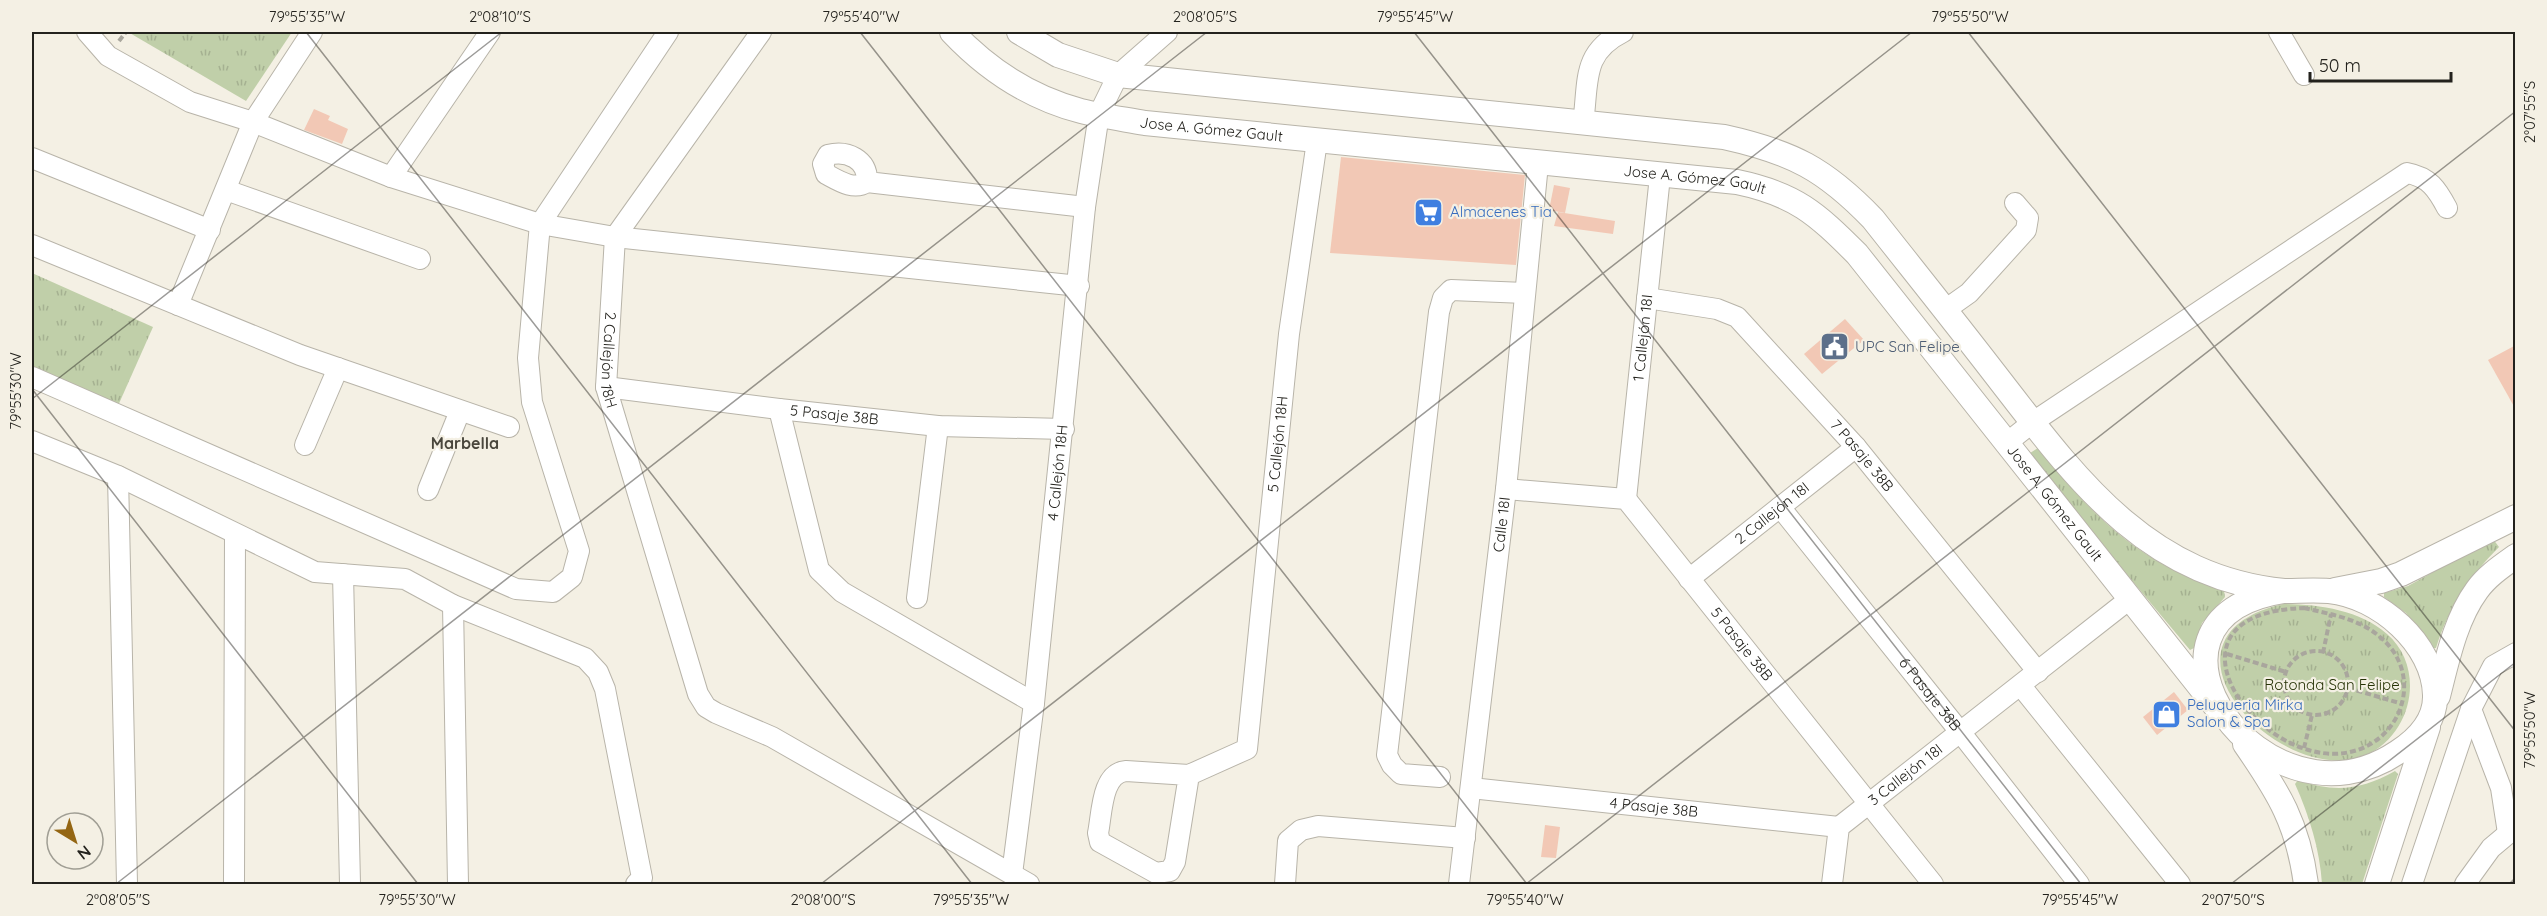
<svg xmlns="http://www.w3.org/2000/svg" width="2547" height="916" viewBox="0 0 2547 916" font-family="Quicksand,sans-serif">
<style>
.grass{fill:url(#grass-tufts)}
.building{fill:#f2c8b5}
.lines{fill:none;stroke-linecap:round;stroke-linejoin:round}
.minor-casing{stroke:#b8b4a9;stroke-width:22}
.major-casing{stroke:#b8b4a9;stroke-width:26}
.path{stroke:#a9a69d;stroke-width:4;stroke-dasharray:6 3;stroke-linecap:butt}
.minor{stroke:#fff;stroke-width:20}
.major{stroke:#fff;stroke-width:24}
.ticks{fill:none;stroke:#23221d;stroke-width:1.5;stroke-opacity:0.45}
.labels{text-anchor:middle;stroke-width:4.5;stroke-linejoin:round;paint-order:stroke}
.street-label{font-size:15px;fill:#23221d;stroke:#f4f0e4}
.shop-label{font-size:15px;fill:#366cbe;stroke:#f4f0e4;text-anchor:start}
.service-label{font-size:15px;fill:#4e5e75;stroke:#f4f0e4;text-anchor:start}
.park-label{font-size:15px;fill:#263306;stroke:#f4f0e4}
.neighbourhood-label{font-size:16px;font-weight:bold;fill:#49463c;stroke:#f4f0e4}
.neatline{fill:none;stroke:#23221d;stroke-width:2}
.ticks-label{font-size:15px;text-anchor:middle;fill:#23221d}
</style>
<defs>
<pattern id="grass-tufts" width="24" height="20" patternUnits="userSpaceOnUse" patternTransform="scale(1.5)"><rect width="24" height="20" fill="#c0cfa9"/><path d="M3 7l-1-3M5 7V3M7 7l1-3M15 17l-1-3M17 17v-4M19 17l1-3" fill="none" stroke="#a5b191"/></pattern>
</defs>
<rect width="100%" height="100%" fill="#f4f0e4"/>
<g class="grass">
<polygon points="128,32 292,32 246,101"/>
<polygon points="32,273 153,327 117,408 32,369"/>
<path d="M2038,448C2095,518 2136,561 2224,591L2225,597L2202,623L2194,648L2190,650L2027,455Z"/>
<path d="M2493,539L2499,547C2469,577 2449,607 2436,648H2432L2406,613L2384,597V593L2408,586Z"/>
<path d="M2283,604C2318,604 2360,610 2387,634C2426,668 2413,734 2366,755C2282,791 2136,638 2283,604Z"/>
<path d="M2395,771L2398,774L2362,884H2322C2320,850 2309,815 2295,784L2298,780C2335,793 2361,790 2395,771Z"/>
</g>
<g class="building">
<polygon points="314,109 330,116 328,120 348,129 342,144 304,130"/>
<polygon points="1341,157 1525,175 1516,265 1330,253"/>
<polygon points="1554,185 1570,188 1565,213 1549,210"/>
<polygon points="1558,212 1615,221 1613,234 1554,226"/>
<polygon points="1845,319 1864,340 1822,374 1804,354"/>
<polygon points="2516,345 2516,410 2488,360"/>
<polygon points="2174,692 2188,710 2157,735 2143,717"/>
<polygon points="1545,825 1560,827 1556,858 1541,857"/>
</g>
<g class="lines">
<defs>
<g id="minor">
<polyline points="87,32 108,56 190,102 253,122 391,177 540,224 615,237 1079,286"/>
<path id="s1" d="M761,32L615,237L606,387L698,694L706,707L716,713L772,737L1029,884"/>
<polyline points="2279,32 2304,75"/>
<path d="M1583,123C1589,82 1581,53 1623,32"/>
<polyline points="32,158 210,230"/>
<polyline points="391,177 490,32"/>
<path d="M867,182C868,159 847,150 828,155L823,164L826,174C839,181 854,191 867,182L1085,207"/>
<polyline points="226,190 420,259"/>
<polyline points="32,245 300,355 509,427"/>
<path id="s2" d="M1647,298L1717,309L1737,317L1856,447L2038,672"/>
<polyline points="178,305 253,122 312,32"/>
<polyline points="1945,310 1969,293 2026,230 2028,218 2015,203"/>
<polyline points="32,377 516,589 553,592 572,577 579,551 532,402 528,358 540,224 668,32"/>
<path id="s3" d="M606,387L779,409L938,426L1064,429"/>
<polyline points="779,409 819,570 842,592 1034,703"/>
<polyline points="32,441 118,476 315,572 405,579 453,605 585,658 598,672 605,689 642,878 636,884"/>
<path d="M2008,442L2033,422L2407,173C2429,177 2437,189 2447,208"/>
<polyline points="305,445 338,368"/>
<polyline points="118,476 127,884"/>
<path id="s4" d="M1506,489L1626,499L1933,884"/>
<polyline points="428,490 460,411"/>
<path id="s5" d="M1626,499L1660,176"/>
<path id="s6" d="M1780,507L1961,733L2079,884"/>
<polyline points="343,574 350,884"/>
<path id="s7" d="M1689,579L1856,447"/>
<polyline points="917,598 938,426"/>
<polyline points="453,605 458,884"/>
<polyline points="2021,686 2180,884"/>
<polyline points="2471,709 2501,788 2508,833"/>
<path id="s8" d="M1189,775L1175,862L1170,871L1156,873L1100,842L1098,833C1102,815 1101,773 1126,771L1189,775L1247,749L1289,334L1317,141"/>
<polyline points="1440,777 1401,774 1392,765 1387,755 1439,312 1443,298 1451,290 1525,293"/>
<path id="s9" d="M1471,788L1839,827"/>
<path id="s10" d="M1012,874L1034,703L1085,207L1099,114L1118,75L1167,32"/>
<polyline points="234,884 235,534"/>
<polyline points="1285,884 1288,841 1301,830 1318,826 1465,838"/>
<path id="s11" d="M1459,884L1506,489L1538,164"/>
<path id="s12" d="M1832,884L1839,827L2131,598"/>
<polyline points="2412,884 2471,709 2493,666 2516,653"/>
<polyline points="2465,884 2491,848 2516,827"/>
</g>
<g id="major">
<path id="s13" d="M952,32C987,69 1031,98 1081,111C1101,116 1123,119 1145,123L1737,182C1795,194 1816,213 1857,254L2220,712"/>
<path d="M1019,32L1058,55L1118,75L1724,137C1792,152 1825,169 1873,219C1914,271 1955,322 1995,374C2074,476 2145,577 2284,591"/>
<polyline points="2335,590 2381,581 2401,574 2516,517"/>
<path d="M2284,591C2299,591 2314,590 2329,591C2379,596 2434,644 2435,695C2436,720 2418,739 2398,752C2264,842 2108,618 2284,591Z"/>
<path d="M2438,696C2447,661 2455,620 2477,590C2487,576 2502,566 2516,556"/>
<path d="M2245,744C2279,793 2298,824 2306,884"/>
<polyline points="2377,884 2428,727"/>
</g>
</defs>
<use href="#minor" class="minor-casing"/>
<use href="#major" class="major-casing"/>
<g class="path">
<polyline points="119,41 126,32"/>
<path d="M2304,608C2330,614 2360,619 2380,637C2423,672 2405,737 2354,751C2263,777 2143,613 2304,608Z"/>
<circle cx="2316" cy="683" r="32"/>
<polyline points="2323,653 2331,614"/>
<polyline points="2227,654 2286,672"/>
<polyline points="2348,688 2403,704"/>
<polyline points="2304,748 2312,715"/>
<polyline points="2511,884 2516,879"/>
</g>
<use href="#minor" class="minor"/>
<use href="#major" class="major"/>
</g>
<path class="ticks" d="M306,32L972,884M860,32L1527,884M1414,32L2081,884M1968,32L2516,732M32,389L418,884M32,399L502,32M116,884L1207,32M821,884L1912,32M1526,884L2516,111M2231,884L2516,662"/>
<defs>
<symbol id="supermarket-square" viewBox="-11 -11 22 22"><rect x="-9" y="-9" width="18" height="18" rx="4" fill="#3f7fe0" stroke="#f4f0e4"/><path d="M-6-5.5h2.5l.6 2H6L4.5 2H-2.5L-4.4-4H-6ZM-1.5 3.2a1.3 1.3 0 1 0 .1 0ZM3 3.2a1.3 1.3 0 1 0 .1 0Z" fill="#fff"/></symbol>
<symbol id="civic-square" viewBox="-11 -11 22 22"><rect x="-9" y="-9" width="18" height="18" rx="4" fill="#5c6f8a" stroke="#f4f0e4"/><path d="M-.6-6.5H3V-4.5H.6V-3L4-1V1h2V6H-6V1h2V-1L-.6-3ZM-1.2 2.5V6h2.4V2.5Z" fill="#fff"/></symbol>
<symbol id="shop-square" viewBox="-11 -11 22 22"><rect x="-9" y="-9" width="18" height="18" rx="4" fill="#3f7fe0" stroke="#f4f0e4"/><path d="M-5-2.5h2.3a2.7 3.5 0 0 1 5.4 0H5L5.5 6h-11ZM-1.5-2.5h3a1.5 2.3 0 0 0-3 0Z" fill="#fff"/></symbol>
</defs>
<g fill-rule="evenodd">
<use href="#supermarket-square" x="1412" y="196" width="33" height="33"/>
<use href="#civic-square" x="1818" y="330" width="33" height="33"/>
<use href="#shop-square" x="2150" y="698" width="33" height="33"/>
</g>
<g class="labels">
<g class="street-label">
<text dy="5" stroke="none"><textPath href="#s13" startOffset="285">Jose A. Gómez Gault</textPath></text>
<text dy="5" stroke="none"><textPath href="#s13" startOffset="771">Jose A. Gómez Gault</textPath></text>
<text dy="5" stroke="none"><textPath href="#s5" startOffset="162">1 Callejón 18I</textPath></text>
<text dy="5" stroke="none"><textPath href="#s1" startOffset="375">2 Callejón 18H</textPath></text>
<text dy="5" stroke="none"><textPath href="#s3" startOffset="230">5 Pasaje 38B</textPath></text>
<text dy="5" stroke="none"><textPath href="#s8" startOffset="692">5 Callejón 18H</textPath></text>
<text dy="5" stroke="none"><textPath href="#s2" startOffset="279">7 Pasaje 38B</textPath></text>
<text dy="5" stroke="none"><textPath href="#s10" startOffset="404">4 Callejón 18H</textPath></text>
<text dy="5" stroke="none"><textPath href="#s13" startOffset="1274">Jose A. Gómez Gault</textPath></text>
<text dy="5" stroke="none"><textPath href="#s7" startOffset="106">2 Callejón 18I</textPath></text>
<text dy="5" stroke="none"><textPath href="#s11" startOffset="362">Calle 18I</textPath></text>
<text dy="5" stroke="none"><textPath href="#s4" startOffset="306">5 Pasaje 38B</textPath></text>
<text dy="5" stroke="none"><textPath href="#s6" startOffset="240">6 Pasaje 38B</textPath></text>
<text dy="5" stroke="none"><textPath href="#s12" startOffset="142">3 Callejón 18I</textPath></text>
<text dy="5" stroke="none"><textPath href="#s9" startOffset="184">4 Pasaje 38B</textPath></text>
</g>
<g class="shop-label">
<text x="1450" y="217">Almacenes Tia</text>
<text x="2187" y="710">Peluqueria Mirka<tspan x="2187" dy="17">Salon &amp; Spa</tspan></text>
</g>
<g class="service-label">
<text x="1855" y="352">UPC San Felipe</text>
</g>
<g class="park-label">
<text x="2332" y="690">Rotonda San Felipe</text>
</g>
<g class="neighbourhood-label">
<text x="465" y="449">Marbella</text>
</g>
</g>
<rect width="2547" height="916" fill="none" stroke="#f4f0e4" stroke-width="66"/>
<g transform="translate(75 841) rotate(142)"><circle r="28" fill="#f4f0e4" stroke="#a09e94" stroke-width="1.5"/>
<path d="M0-4.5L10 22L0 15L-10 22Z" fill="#946613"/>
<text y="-9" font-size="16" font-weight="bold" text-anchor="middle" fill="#23221d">N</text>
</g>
<path d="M2310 72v9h141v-9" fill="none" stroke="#23221d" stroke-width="3"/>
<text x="2319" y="72" font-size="18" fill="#23221d" stroke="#f4f0e4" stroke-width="4.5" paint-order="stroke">50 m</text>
<rect x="33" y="33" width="2481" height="850" class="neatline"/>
<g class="ticks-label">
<text x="307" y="22">79°55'35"W</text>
<text x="500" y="22">2°08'10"S</text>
<text x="861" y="22">79°55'40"W</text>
<text x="1205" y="22">2°08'05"S</text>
<text x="1415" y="22">79°55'45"W</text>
<text x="1970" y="22">79°55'50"W</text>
<text transform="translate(2530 112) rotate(-90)" y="5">2°07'55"S</text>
<text transform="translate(16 391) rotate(-90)" y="5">79°55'30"W</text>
<text transform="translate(2530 730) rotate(-90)" y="5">79°55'50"W</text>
<text x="118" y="905">2°08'05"S</text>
<text x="417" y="905">79°55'30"W</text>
<text x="823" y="905">2°08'00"S</text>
<text x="971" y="905">79°55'35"W</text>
<text x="1525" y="905">79°55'40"W</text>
<text x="2080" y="905">79°55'45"W</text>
<text x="2233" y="905">2°07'50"S</text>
</g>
</svg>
